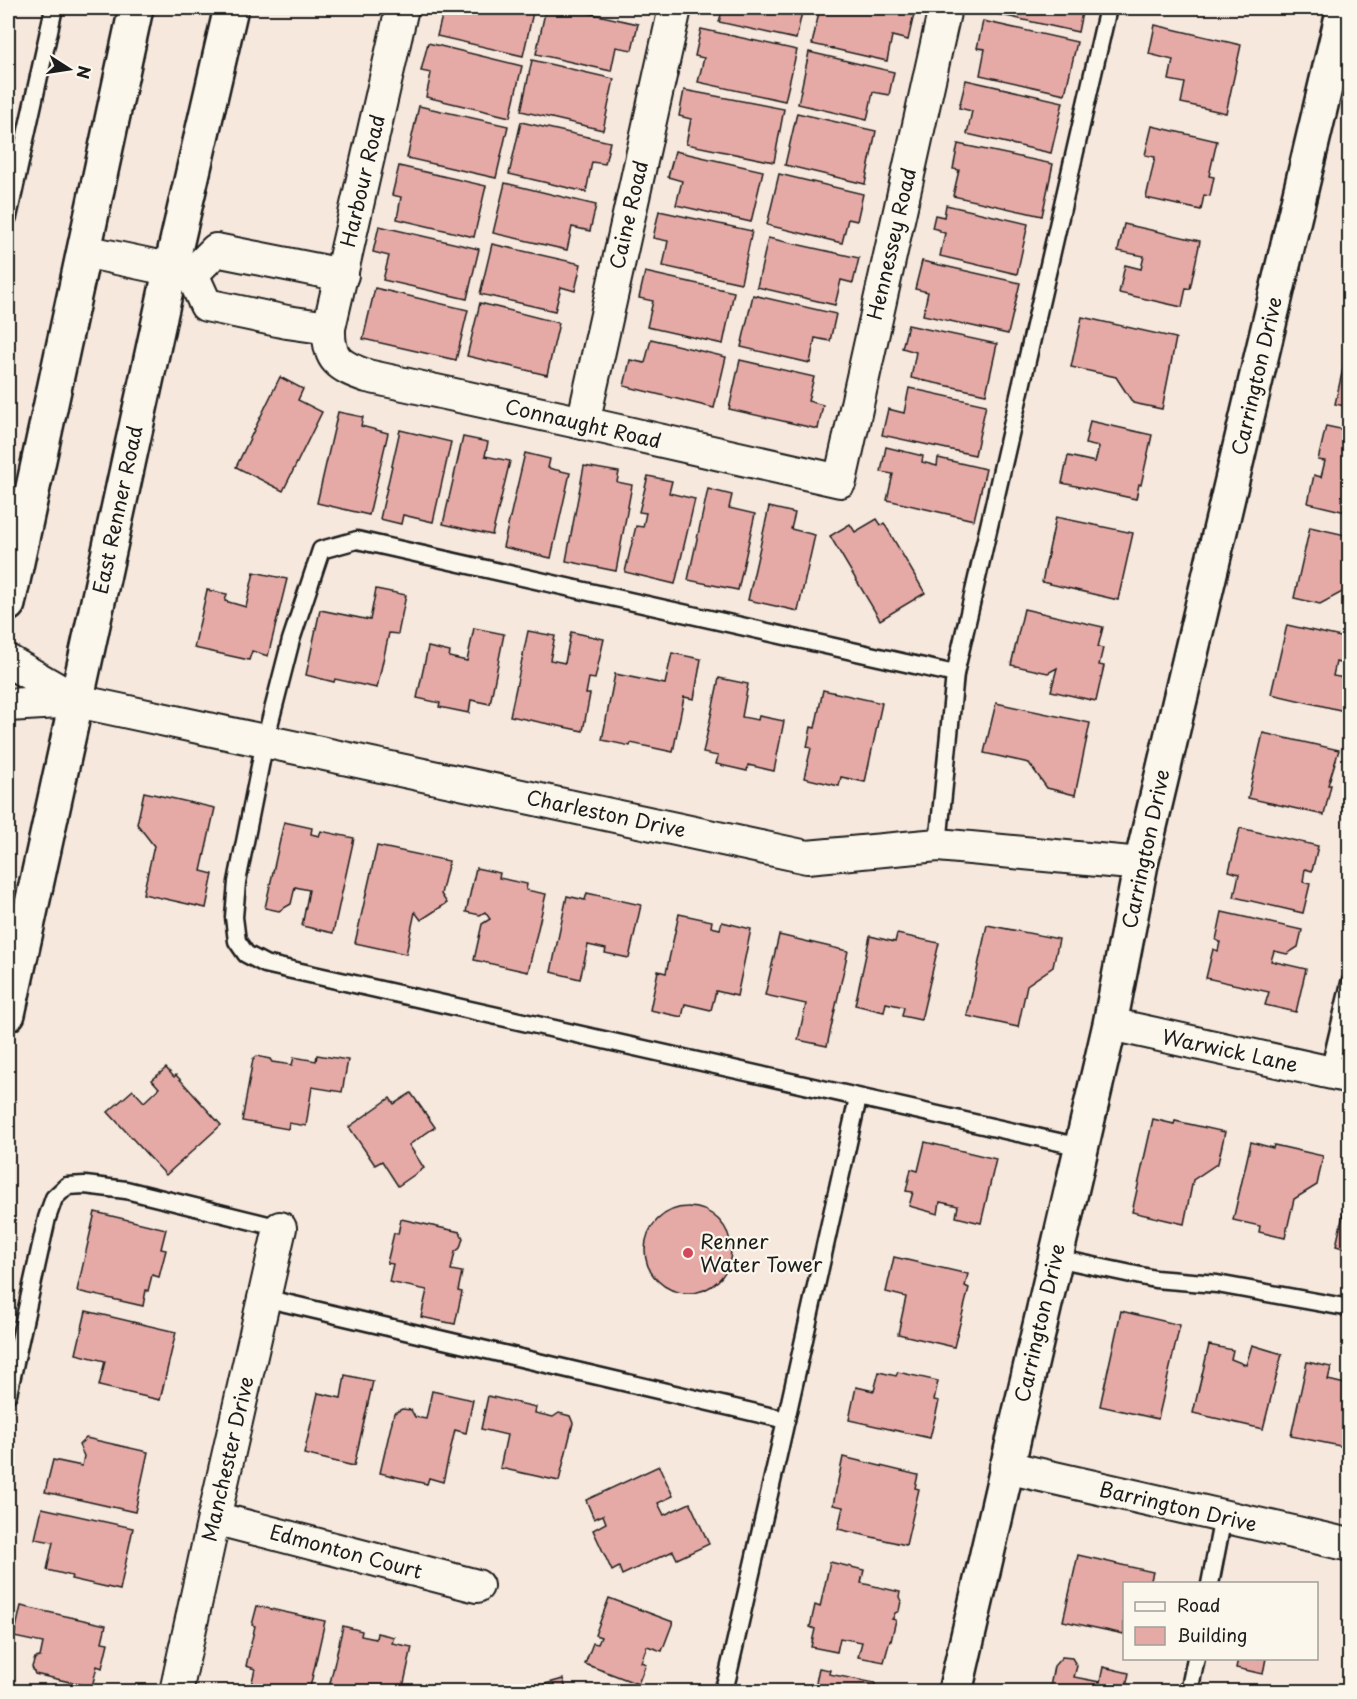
<svg xmlns="http://www.w3.org/2000/svg" width="1357" height="1699" viewBox="0 0 1357 1699" font-family="'Playpen Sans',sans-serif">
<style>
.building{fill:#e5aaa6;stroke:#1c1c1c;stroke-width:1.5}
.lines{fill:none;stroke-linecap:round;stroke-linejoin:round}
.service-casing{stroke:#1c1c1c;stroke-width:21}
.minor-casing{stroke:#1c1c1c;stroke-width:36}
.tertiary-casing{stroke:#1c1c1c;stroke-width:38}
.secondary-casing{stroke:#1c1c1c;stroke-width:38}
.service{stroke:#fbf7ec;stroke-width:16}
.minor{stroke:#fbf7ec;stroke-width:32}
.tertiary{stroke:#fbf7ec;stroke-width:33}
.secondary{stroke:#fbf7ec;stroke-width:33}
.poi-dot{fill:#d1495b;stroke:#fbf7ec;stroke-width:2}
.labels{text-anchor:middle;stroke-width:4.5;stroke-linejoin:round;paint-order:stroke}
.street-label{font-size:20px;fill:#1c1c1c;stroke:#fbf7ec}
.poi-label{font-size:20px;fill:#1c1c1c;stroke:#fbf7ec;text-anchor:start}
</style>
<rect width="100%" height="100%" fill="#f7e8de"/>
<filter id="ink" filterUnits="userSpaceOnUse"><feTurbulence type="fractalNoise" baseFrequency=".0167" numOctaves="2"/><feDisplacementMap in="SourceGraphic" scale="12" xChannelSelector="R" yChannelSelector="G"/><feConvolveMatrix kernelMatrix="1 2 1 2 8 2 1 2 1" color-interpolation-filters="sRGB"/></filter>
<g filter="url(#ink)">
<g class="building">
<polygon points="432,8 534,8 523,56 437,36 443,12 431,9"/>
<polygon points="546,8 566,8 638,24 632,50 616,47 611,71 536,54"/>
<polygon points="723,8 803,8 796,39 719,22"/>
<polygon points="820,8 886,8 914,14 908,40 892,36 887,61 812,44"/>
<polygon points="993,8 1083,8 1078,32 992,13"/>
<polygon points="983,21 1077,42 1065,94 980,75 985,49 977,48"/>
<polygon points="1155,25 1241,45 1226,113 1181,103 1185,83 1169,80 1173,60 1149,54"/>
<polygon points="701,29 797,50 785,101 698,82 704,58 695,56"/>
<polygon points="428,43 522,66 510,117 426,97 431,73 421,71"/>
<polygon points="809,52 894,72 889,95 873,92 867,120 798,104"/>
<polygon points="532,60 614,79 603,130 521,111"/>
<polygon points="966,80 1063,102 1051,153 967,134 972,111 959,108"/>
<polygon points="684,90 784,109 774,162 686,144 691,119 679,116"/>
<polygon points="419,106 508,126 496,178 407,158"/>
<polygon points="797,113 876,131 865,184 785,165"/>
<polygon points="521,122 610,142 605,164 592,162 586,192 509,174"/>
<polygon points="1152,126 1217,141 1209,176 1214,177 1210,196 1204,195 1201,210 1146,198 1155,157 1145,155"/>
<polygon points="958,144 1053,164 1042,216 953,196 959,170 953,169"/>
<polygon points="675,151 763,171 751,222 676,205 682,181 668,177"/>
<polygon points="399,166 486,186 474,237 397,219 401,197 392,195"/>
<polygon points="779,174 863,194 857,221 848,219 842,243 767,225"/>
<polygon points="505,183 596,205 590,231 572,227 567,250 493,233"/>
<polygon points="946,205 1028,224 1017,274 940,256 945,233 940,232 940,230 932,228 935,215 944,217"/>
<polygon points="659,211 752,231 741,283 663,266 668,241 653,238"/>
<polygon points="1124,224 1200,241 1190,289 1186,288 1182,307 1119,293 1125,265 1141,269 1144,256 1118,251"/>
<polygon points="379,226 479,249 467,299 383,280 389,256 373,252"/>
<polygon points="768,238 859,258 853,283 841,280 835,305 757,287"/>
<polygon points="492,244 581,264 575,291 561,287 555,311 480,294"/>
<polygon points="922,261 1020,283 1008,334 923,315 928,292 915,289"/>
<polygon points="645,272 734,292 723,344 647,327 653,301 639,298"/>
<polygon points="375,288 468,310 456,360 363,339"/>
<polygon points="753,295 836,314 830,341 815,338 810,363 741,347"/>
<polygon points="480,303 559,323 547,375 467,356"/>
<polygon points="1082,317 1176,338 1162,409 1133,403 1116,377 1071,367"/>
<polygon points="908,325 997,344 986,394 911,378 916,352 902,348"/>
<polygon points="651,339 726,357 714,408 624,386 630,360 645,363"/>
<polygon points="1347,351 1350,351 1350,407 1335,404"/>
<polygon points="740,360 814,377 808,401 823,405 818,429 729,409"/>
<polygon points="280,377 303,389 298,400 322,412 283,491 236,467"/>
<polygon points="909,388 986,405 975,455 882,435 888,409 904,413"/>
<polygon points="338,412 363,417 361,426 388,433 369,515 317,503"/>
<polygon points="1090,421 1152,435 1141,485 1139,484 1136,499 1062,483 1068,456 1095,462 1099,447 1085,444"/>
<polygon points="1326,426 1350,431 1350,513 1308,503 1314,475 1321,477 1325,461 1318,460"/>
<polygon points="400,430 451,442 433,522 403,515 401,524 380,519"/>
<polygon points="463,437 488,442 485,456 510,461 492,535 443,524"/>
<polygon points="886,447 923,456 922,462 937,466 938,458 986,469 974,520 887,500 893,474 881,472"/>
<polygon points="525,453 550,459 548,468 570,473 551,558 503,547"/>
<polygon points="584,466 619,472 617,482 632,485 616,571 566,561"/>
<polygon points="648,476 672,481 669,493 695,499 675,584 625,572 636,526 643,527 646,513 639,512"/>
<polygon points="708,489 732,495 729,508 755,514 738,590 688,580"/>
<polygon points="769,507 795,513 791,529 815,535 798,611 748,600"/>
<polygon points="1056,517 1133,533 1118,600 1042,582"/>
<polygon points="877,519 881,525 884,523 925,593 880,620 830,536 850,524 855,532"/>
<polygon points="1310,527 1350,536 1350,590 1346,590 1320,604 1294,598"/>
<polygon points="254,572 287,579 268,656 252,651 249,660 194,648 207,590 227,594 225,601 246,607"/>
<polygon points="376,589 406,595 398,634 389,633 377,688 335,679 334,682 306,675 320,610 370,620"/>
<polygon points="1024,609 1103,627 1098,647 1103,648 1099,665 1104,666 1096,701 1051,691 1057,668 1048,673 1011,665"/>
<polygon points="1287,625 1350,639 1350,656 1347,665 1336,662 1333,676 1350,679 1349,712 1271,694"/>
<polygon points="474,628 504,634 490,704 471,700 469,713 439,707 440,703 417,698 428,647 450,652 449,657 467,661"/>
<polygon points="528,631 555,636 550,660 565,663 571,632 604,639 595,679 589,678 586,694 590,694 583,731 510,716"/>
<polygon points="672,653 701,659 694,699 684,697 673,752 631,743 630,746 602,740 615,674 665,684"/>
<polygon points="719,678 748,684 742,717 758,720 759,716 784,721 774,771 748,765 747,771 716,764 718,756 703,753"/>
<polygon points="823,690 882,703 865,782 841,777 839,786 804,778 811,748 807,747 811,727 815,728"/>
<polygon points="996,703 1090,723 1075,795 1047,788 1029,763 984,753"/>
<polygon points="1263,733 1339,750 1328,785 1331,785 1324,815 1248,798"/>
<polygon points="144,792 215,808 201,871 213,874 206,908 143,894 154,846 137,824"/>
<polygon points="284,822 312,828 311,834 319,836 321,831 354,838 333,933 302,926 309,890 295,887 291,904 279,911 265,908"/>
<polygon points="1240,828 1318,846 1312,871 1305,869 1303,882 1310,884 1303,913 1234,897 1239,874 1229,871"/>
<polygon points="377,846 449,861 441,894 447,903 421,920 415,912 406,954 355,943"/>
<polygon points="476,868 500,873 499,878 527,884 526,890 546,894 528,972 474,960 482,924 490,919 485,912 480,915 466,912"/>
<polygon points="587,893 641,905 629,958 605,953 606,949 588,945 580,979 551,972 567,896 585,900"/>
<polygon points="1222,912 1302,930 1298,947 1287,954 1274,951 1271,961 1306,969 1296,1012 1265,1005 1269,992 1206,978 1213,949 1218,951 1220,942 1216,940"/>
<polygon points="679,914 712,921 711,927 720,929 722,922 751,929 737,996 716,991 711,1010 685,1004 682,1017 650,1010 658,971 666,973"/>
<polygon points="987,925 1059,939 1053,967 1027,985 1018,1027 967,1016"/>
<polygon points="897,934 939,943 921,1020 902,1016 904,1007 886,1003 884,1012 855,1005 870,936 895,942"/>
<polygon points="779,935 848,951 827,1046 798,1040 806,1004 765,995"/>
<polygon points="317,1055 348,1060 342,1092 312,1087 306,1126 289,1123 288,1129 242,1121 253,1059 257,1056 270,1059 272,1062 292,1065 294,1057 316,1061"/>
<polygon points="166,1068 174,1077 176,1075 221,1125 166,1175 108,1112 133,1090 144,1102 159,1088 152,1080"/>
<polygon points="411,1093 435,1127 409,1145 424,1168 398,1186 382,1161 375,1165 349,1127 390,1098 394,1104"/>
<polygon points="1153,1119 1174,1124 1175,1121 1225,1132 1218,1163 1193,1180 1184,1224 1132,1212"/>
<polygon points="925,1142 996,1159 981,1223 956,1217 958,1206 940,1202 938,1214 909,1206 913,1192 906,1191 911,1169 918,1171"/>
<polygon points="1251,1142 1273,1148 1274,1145 1323,1156 1317,1185 1294,1199 1285,1238 1259,1232 1260,1226 1233,1220"/>
<polygon points="1350,1183 1350,1250 1336,1246"/>
<circle cx="688" cy="1250" r="43"/>
<polygon points="95,1212 166,1229 161,1249 166,1250 159,1277 152,1275 148,1291 146,1290 143,1306 77,1291"/>
<polygon points="401,1219 460,1232 463,1238 460,1248 455,1252 451,1270 462,1272 458,1291 462,1292 455,1324 421,1317 427,1290 389,1282 393,1264 387,1263 394,1233 398,1234"/>
<polygon points="894,1257 968,1274 965,1286 969,1288 954,1347 898,1334 906,1297 886,1292"/>
<polygon points="86,1311 176,1332 160,1400 99,1386 105,1361 76,1354"/>
<polygon points="1121,1311 1180,1325 1158,1419 1100,1406"/>
<polygon points="1209,1345 1233,1350 1231,1359 1246,1365 1252,1345 1282,1354 1263,1429 1193,1413"/>
<polygon points="1307,1362 1331,1367 1328,1380 1345,1384 1350,1363 1350,1448 1291,1436"/>
<polygon points="879,1372 896,1376 898,1372 938,1381 934,1400 939,1401 930,1438 849,1420 856,1387 874,1391"/>
<polygon points="345,1375 373,1381 354,1466 304,1454 318,1393 341,1398"/>
<polygon points="432,1391 473,1400 466,1433 455,1430 443,1482 429,1478 427,1484 380,1473 394,1413 402,1409 411,1410 415,1417 426,1419"/>
<polygon points="488,1396 536,1407 535,1413 553,1417 559,1413 570,1416 573,1423 559,1481 500,1468 507,1435 481,1429"/>
<polygon points="86,1438 148,1452 135,1512 45,1492 53,1460 82,1466 84,1456 79,1445"/>
<polygon points="843,1457 918,1475 915,1488 919,1489 906,1545 838,1529 843,1507 833,1505"/>
<polygon points="659,1466 673,1496 658,1503 664,1515 690,1503 709,1544 677,1559 673,1551 622,1575 619,1567 612,1571 593,1530 606,1523 603,1515 594,1519 586,1500"/>
<polygon points="42,1508 133,1528 120,1590 71,1579 72,1576 47,1570 53,1542 35,1539"/>
<polygon points="1078,1555 1153,1572 1150,1584 1124,1584 1124,1634 1063,1621"/>
<polygon points="830,1562 864,1570 861,1583 900,1592 899,1597 901,1601 899,1611 895,1613 893,1618 892,1619 896,1620 891,1641 890,1640 884,1662 858,1657 862,1642 840,1638 837,1652 811,1647 815,1629 810,1627 815,1605 820,1607"/>
<polygon points="609,1598 673,1622 662,1651 647,1646 641,1662 646,1664 638,1684 585,1664 593,1643 598,1644 601,1637 595,1635"/>
<polygon points="21,1606 106,1625 102,1642 108,1643 102,1668 97,1666 92,1687 35,1674 32,1667 35,1658 40,1657 43,1643 14,1637"/>
<polygon points="257,1606 325,1621 309,1692 257,1692 250,1690 255,1669 246,1666 255,1626 252,1625"/>
<polygon points="343,1626 362,1631 361,1636 376,1639 377,1633 394,1637 392,1643 412,1647 402,1692 328,1692"/>
<polygon points="1062,1657 1072,1658 1077,1666 1074,1677 1100,1682 1103,1667 1129,1673 1125,1692 1049,1692 1054,1666"/>
<polygon points="1238,1658 1266,1658 1263,1674 1236,1668"/>
<polygon points="1349,1664 1350,1692 1343,1692"/>
<polygon points="819,1668 830,1670 829,1674 875,1683 874,1692 814,1692"/>
<polygon points="563,1679 567,1692 517,1692"/>
</g>
<g class="lines">
<defs>
<g id="service">
<polyline points="8,217 54,8"/>
<polyline points="955,674 1108,8"/>
<polyline points="938,845 955,674 357,540 321,550 291,640 265,741 237,882 234,917 237,941 246,954 265,964 1081,1147"/>
<polyline points="1329,1072 1350,983"/>
<polyline points="1056,1258 1155,1279 1217,1284 1350,1308"/>
<polyline points="264,1298 786,1420 858,1098"/>
<polyline points="8,1394 47,1218 54,1198 67,1186 85,1185 126,1190 280,1228"/>
<polyline points="1210,1584 1223,1517"/>
<polyline points="722,1692 727,1679 786,1420"/>
<polyline points="1189,1692 1196,1658"/>
</g>
<g id="minor">
<path d="M402,8L329,328C328,360 339,366 367,376L583,423L840,481L945,8"/>
<polyline points="84,251 192,274"/>
<polyline points="192,274 216,250 342,275"/>
<polyline points="192,274 206,305 287,322 329,328"/>
<polyline points="583,423 675,8"/>
<polyline points="8,661 77,701"/>
<polyline points="8,705 77,701 807,857 938,845 1141,864"/>
<polyline points="1110,1024 1350,1077"/>
<polyline points="1006,1467 1350,1545"/>
<polyline points="214,1518 477,1586"/>
<polyline points="176,1692 214,1518 280,1228"/>
</g>
<polyline id="tertiary" points="955,1692 1110,1024 1141,864 1344,8"/>
<g id="secondary">
<polyline points="8,604 136,8"/>
<polyline points="8,1014 169,276 231,8"/>
</g>
</defs>
<use href="#service" class="service-casing"/>
<use href="#minor" class="minor-casing"/>
<use href="#tertiary" class="tertiary-casing"/>
<use href="#secondary" class="secondary-casing"/>
<use href="#service" class="service"/>
<use href="#minor" class="minor"/>
<use href="#tertiary" class="tertiary"/>
<use href="#secondary" class="secondary"/>
</g>
</g>
<circle class="poi-dot" cx="688" cy="1253" r="6"/>
<g class="labels">
<g class="street-label">
<text transform="translate(363 181) rotate(-77)" y="7">Harbour Road</text>
<text transform="translate(629 215) rotate(-77)" y="7">Caine Road</text>
<text transform="translate(892 244) rotate(-77)" y="7">Hennessey Road</text>
<text transform="translate(1257 376) rotate(-77)" y="7">Carrington Drive</text>
<text transform="translate(583 424) rotate(13)" y="7">Connaught Road</text>
<text transform="translate(118 510) rotate(-78)" y="7">East Renner Road</text>
<text transform="translate(606 814) rotate(12)" y="7">Charleston Drive</text>
<text transform="translate(1146 849) rotate(-78)" y="7">Carrington Drive</text>
<text transform="translate(1230 1051) rotate(12)" y="7">Warwick Lane</text>
<text transform="translate(1040 1323) rotate(-77)" y="7">Carrington Drive</text>
<text transform="translate(228 1459) rotate(-77)" y="7">Manchester Drive</text>
<text transform="translate(1178 1507) rotate(13)" y="7">Barrington Drive</text>
<text transform="translate(346 1552) rotate(15)" y="7">Edmonton Court</text>
</g>
<g class="poi-label">
<text x="700" y="1249">Renner<tspan x="700" dy="23">Water Tower</tspan></text>
</g>
</g>
<rect width="1357" height="1699" fill="none" stroke="#fbf7ec" stroke-width="30"/>
<rect x="15" y="15" width="1327" height="1669" fill="none" stroke="#1c1c1c" stroke-width="2" filter="url(#ink)"/>
<rect x="1123" y="1582" width="195" height="78" fill="#fbf7ec" stroke="#a29f99" stroke-width="1.5"/>
<rect x="1135" y="1602" width="30" height="9" fill="#fbf7ec" stroke="#a29f99" stroke-width="1.5"/>
<text x="1177" y="1612" font-size="18" fill="#1c1c1c">Road</text>
<rect x="1135" y="1627" width="30" height="18" fill="#e5aaa6" stroke="#a29f99" stroke-width="1.5"/>
<text x="1177" y="1642" font-size="18" fill="#1c1c1c">Building</text>
<g transform="translate(69 69) rotate(102)" stroke="#fbf7ec" stroke-width="4.5" paint-order="stroke">
<path d="M0-4.5L10 22L0 15L-10 22Z" fill="#1c1c1c"/>
<text y="-9" font-size="16" font-weight="bold" text-anchor="middle" fill="#1c1c1c">N</text>
</g>
</svg>
